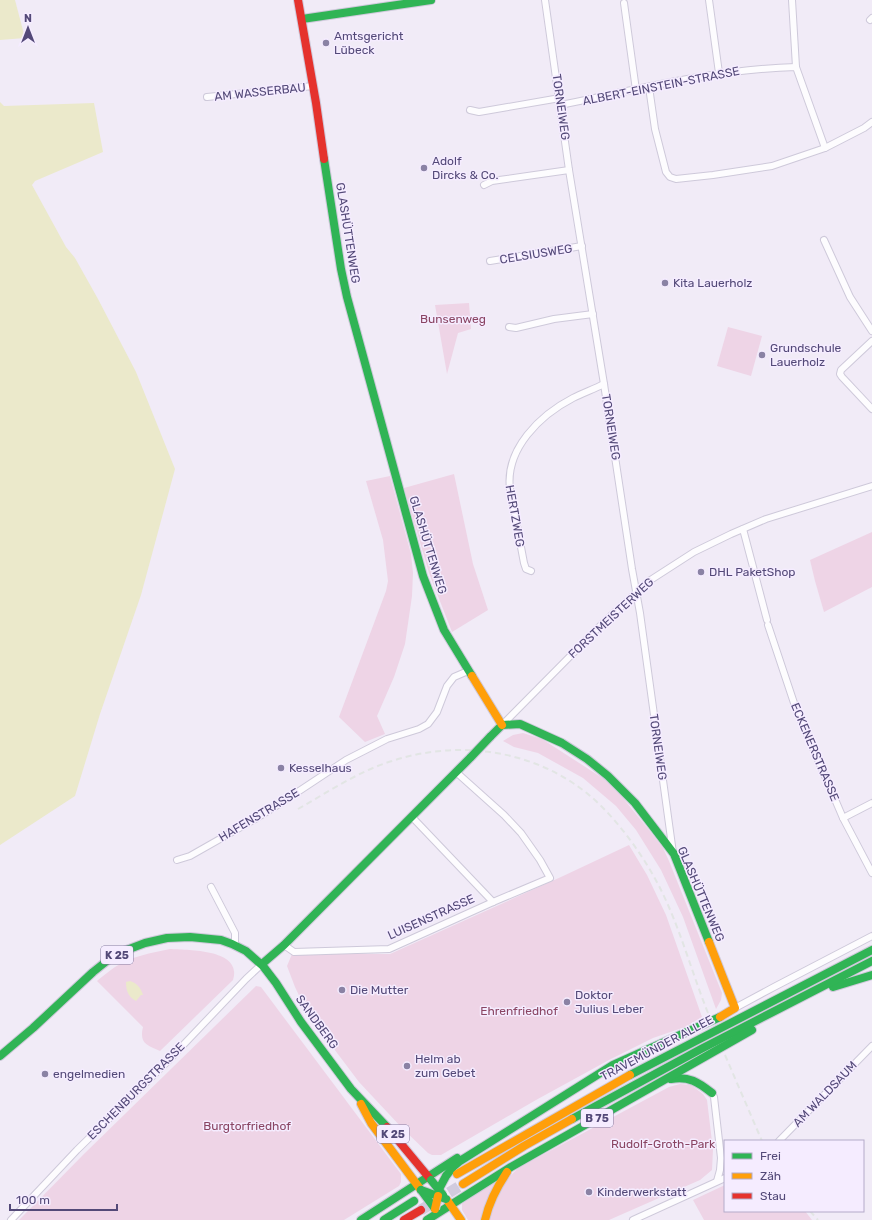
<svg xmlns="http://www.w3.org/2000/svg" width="872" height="1220" viewBox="0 0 872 1220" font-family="Rubik,sans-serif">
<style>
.green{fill:#eed4e6}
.water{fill:#ebe9cb}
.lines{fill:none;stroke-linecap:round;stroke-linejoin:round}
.highway-tunnel{stroke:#d1cbde;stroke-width:11;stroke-dasharray:11 5.5;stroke-linecap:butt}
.street-casing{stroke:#cec9da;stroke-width:8}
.fast-casing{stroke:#cfc9db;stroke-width:10}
.slow-casing{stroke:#cfc9db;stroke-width:10}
.jam-casing{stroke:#cfc9db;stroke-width:10}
.street{stroke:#fdfcfe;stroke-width:6}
.fast{stroke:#30b455;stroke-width:8}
.slow{stroke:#ff9f0a;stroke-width:8}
.jam{stroke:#e5322d;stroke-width:8}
.rail{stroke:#e2e5e4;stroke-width:2;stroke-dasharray:6 4;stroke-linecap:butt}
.fast-bridge-casing{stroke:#cfc9db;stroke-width:10;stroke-linecap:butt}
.slow-bridge-casing{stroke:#cfc9db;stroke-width:10;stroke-linecap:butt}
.fast-bridge{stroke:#30b455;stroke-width:8}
.slow-bridge{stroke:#ff9f0a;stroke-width:8}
.poi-dot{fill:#8a82a4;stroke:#f5ecff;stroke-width:1.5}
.labels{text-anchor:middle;stroke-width:3;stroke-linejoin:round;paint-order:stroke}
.shield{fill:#f5ecff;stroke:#847aa0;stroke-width:1}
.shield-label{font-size:11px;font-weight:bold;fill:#534978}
.poi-label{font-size:12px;fill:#534978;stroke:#f5ecff;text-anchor:start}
.street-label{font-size:12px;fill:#534978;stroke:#f5ecff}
.park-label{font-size:12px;fill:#8a4563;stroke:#f5ecff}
</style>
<rect width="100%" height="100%" fill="#f1ebf7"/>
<g class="green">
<polygon points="469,303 471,329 458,333 447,374 435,305"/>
<polygon points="728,327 762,336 751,376 717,366"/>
<polygon points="454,474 473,564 488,610 452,632 429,573 404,488"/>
<polygon points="390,476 411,554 413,573 412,596 405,644 394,677 377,716 385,734 365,742 339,717 386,591 388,581 383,540 366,481"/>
<polygon points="872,532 872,587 824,612 815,581 810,560"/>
<polygon points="523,733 542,739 604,779 623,798 649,830 663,848 669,861 722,993 721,1000 716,1009 683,917 661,870 636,830 616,806 583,778 538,753 514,747 503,741 513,735"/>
<polygon points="629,845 647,875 666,915 702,1017 685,1027 653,1038 609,1060 536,1100 441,1155 432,1155 428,1153 402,1128 359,1082 322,1033 307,1012 295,987 287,966 292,954 390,954 561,877"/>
<path d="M170,949C188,950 243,949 233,980L160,1051C147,1045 139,1044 143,1027L97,981C103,976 109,971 115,967C132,956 151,953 170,949Z"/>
<polygon points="256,986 261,987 401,1174 401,1182 399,1186 344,1220 19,1220 84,1154"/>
<path d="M680,1084L691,1085L703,1094L707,1100L713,1150L712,1170L700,1180L609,1220H488C496,1199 502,1181 520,1167L669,1087Z"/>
<polygon points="498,1179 481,1220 468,1220 462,1210 462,1204"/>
<polygon points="725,1185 725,1211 805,1211 812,1220 704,1220 693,1200"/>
</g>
<g class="water">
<polygon points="0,0 15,0 25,38 0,40"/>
<polygon points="0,102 4,106 94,103 103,152 35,181 32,185 66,247 75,258 98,299 136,372 175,469 141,595 100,714 75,796 0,845"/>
<path d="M130,981C137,983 141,988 143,995H141L136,1001C128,997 126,990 126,982Z"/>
</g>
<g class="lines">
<polyline class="highway-tunnel" points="421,1210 463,1184"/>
<defs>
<g id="street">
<polyline points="545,0 569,170 604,384 632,569 640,613 673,853"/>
<polyline points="709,0 719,73"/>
<polyline points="792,0 796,67"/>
<polyline points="624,3 636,90"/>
<polyline points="870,20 872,18"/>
<polyline points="649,87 655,129 666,172 670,177 676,179 713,175 772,166 825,148 864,128 872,122"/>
<polyline points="207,97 313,86"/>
<path d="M561,105C638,89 716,69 796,67L825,148"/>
<polyline points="470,110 479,112 560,98"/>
<polyline points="484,185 492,181 569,170"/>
<polyline points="824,240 850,297 872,331"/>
<polyline points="490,261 582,246"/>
<polyline points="509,327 516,328 554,319 593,314"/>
<polyline points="872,341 841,370 840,374 842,377 872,409"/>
<polyline points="743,529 767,620"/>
<path d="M531,571L526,569L524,563L510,489C505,449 540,415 573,398C583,393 594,389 604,384"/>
<polyline points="768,625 795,706 843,818 872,873"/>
<polyline points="502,725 603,623 637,592 649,581 694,552 731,534 766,519 872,486"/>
<polyline points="412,817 493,902"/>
<polyline points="843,818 872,803"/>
<polyline points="177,860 190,856 255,819 284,801 346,760 387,739 419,729 428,724 437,712 447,686 454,677 468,671"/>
<polyline points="211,887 235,933 235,945"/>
<polyline points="284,945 294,952 389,949 493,902 550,878 540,860 521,833 504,815 456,772"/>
<polyline points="735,1008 774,987 872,936"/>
<polyline points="712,1093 714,1097 721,1158 720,1170 717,1181"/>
<polyline points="779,1141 872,1046"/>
<polyline points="11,1220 77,1150 167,1062 246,979 262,964"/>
<polyline points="633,1220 725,1178"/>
</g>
<g id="fast">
<polyline points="302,19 431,0"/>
<polyline points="324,159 341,269 347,297 423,576 444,630 472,676"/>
<polyline points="502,725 520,724 562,743 587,759 608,776 635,803 674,854 709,942"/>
<polyline points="490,737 502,725"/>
<polyline points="262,964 284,945 471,757"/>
<polyline points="833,987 872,975"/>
<polyline points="0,1056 33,1028 93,972 108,960 124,951 145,943 167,938 190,937 221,940 232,944 246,951 263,966 276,983 301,1022 351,1089 387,1127"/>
<polyline points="630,1075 872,950"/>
<path d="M671,1079C689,1076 698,1082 712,1093"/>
<polyline points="572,1119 701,1049 872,961"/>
<polyline points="446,1176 453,1167 460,1161 613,1065 720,1017"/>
<polyline points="361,1220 457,1158"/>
<polyline points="384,1220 414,1201"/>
<polyline points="427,1220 511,1167 752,1030"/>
</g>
<g id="slow">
<polyline points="472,676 502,725"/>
<polyline points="709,942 735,1008 720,1017"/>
<polyline points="361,1104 371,1123 421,1190"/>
<polyline points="457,1174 630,1075"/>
<polyline points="463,1184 524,1146 572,1119"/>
<polyline points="447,1200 461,1220"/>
<path d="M485,1220C489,1202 497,1187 507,1172"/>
</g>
<g id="jam">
<polyline points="298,0 316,103 324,159"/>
<polyline points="387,1127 431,1180"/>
<polyline points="404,1220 421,1210"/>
</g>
</defs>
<use href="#street" class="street-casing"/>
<use href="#fast" class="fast-casing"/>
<use href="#slow" class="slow-casing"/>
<use href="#jam" class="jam-casing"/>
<use href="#street" class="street"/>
<use href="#fast" class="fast"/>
<use href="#slow" class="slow"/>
<use href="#jam" class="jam"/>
<g class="rail">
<path d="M298,809C328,792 359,771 392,761C459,739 535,750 589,795C617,818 646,859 662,892C681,931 692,973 708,1013"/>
<polyline points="725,1055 762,1141"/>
<polyline points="810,1211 818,1220"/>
</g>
<defs>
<g id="fast-bridge">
<polyline points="471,757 490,737"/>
<polyline points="431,1180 443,1195"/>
<polyline points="439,1189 446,1176"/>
<polyline points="421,1190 435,1209"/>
<polyline points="421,1190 446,1199"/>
</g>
<polyline id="slow-bridge" points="435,1209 438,1196"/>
</defs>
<use href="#fast-bridge" class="fast-bridge-casing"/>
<use href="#slow-bridge" class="slow-bridge-casing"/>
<use href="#fast-bridge" class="fast-bridge"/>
<use href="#slow-bridge" class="slow-bridge"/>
</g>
<g class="poi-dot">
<circle cx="326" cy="43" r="4"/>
<circle cx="424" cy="168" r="4"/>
<circle cx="665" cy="283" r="4"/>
<circle cx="762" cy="355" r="4"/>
<circle cx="701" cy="572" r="4"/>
<circle cx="281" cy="768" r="4"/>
<circle cx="342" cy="990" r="4"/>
<circle cx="567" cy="1002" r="4"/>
<circle cx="407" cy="1066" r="4"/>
<circle cx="45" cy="1074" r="4"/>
<circle cx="589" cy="1192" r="4"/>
</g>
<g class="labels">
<g class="shield">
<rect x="101" y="946" width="32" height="18" rx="3"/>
<rect x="581" y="1109" width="32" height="18" rx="3"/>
<rect x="377" y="1125" width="32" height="18" rx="3"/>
</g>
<g class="shield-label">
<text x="117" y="959">K 25</text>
<text x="597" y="1122">B 75</text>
<text x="393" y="1138">K 25</text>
</g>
<g class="poi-label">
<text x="334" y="40">Amtsgericht<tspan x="334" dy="14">Lübeck</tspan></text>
<text x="432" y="165">Adolf<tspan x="432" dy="14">Dircks &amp; Co.</tspan></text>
<text x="673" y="287">Kita Lauerholz</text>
<text x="770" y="352">Grundschule<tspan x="770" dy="14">Lauerholz</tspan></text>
<text x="709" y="576">DHL PaketShop</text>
<text x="289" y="772">Kesselhaus</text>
<text x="350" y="994">Die Mutter</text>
<text x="575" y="999">Doktor<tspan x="575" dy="14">Julius Leber</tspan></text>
<text x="415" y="1063">Helm ab<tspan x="415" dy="14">zum Gebet</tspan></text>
<text x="53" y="1078">engelmedien</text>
<text x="597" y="1196">Kinderwerkstatt</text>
</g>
<g class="street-label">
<text transform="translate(661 86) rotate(-11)" y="4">ALBERT-EINSTEIN-STRASSE</text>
<text transform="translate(260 92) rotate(-6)" y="4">AM WASSERBAU</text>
<text transform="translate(561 107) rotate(82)" y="4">TORNEIWEG</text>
<text transform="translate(348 233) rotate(81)" y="4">GLASHÜTTENWEG</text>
<text transform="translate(536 254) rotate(-9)" y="4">CELSIUSWEG</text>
<text transform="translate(611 427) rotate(81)" y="4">TORNEIWEG</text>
<text transform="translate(515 516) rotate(80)" y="4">HERTZWEG</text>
<text transform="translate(428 545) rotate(73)" y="4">GLASHÜTTENWEG</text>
<text transform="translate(611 618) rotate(-43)" y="4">FORSTMEISTERWEG</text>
<text transform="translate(658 747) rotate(82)" y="4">TORNEIWEG</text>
<text transform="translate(815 752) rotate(67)" y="4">ECKENERSTRASSE</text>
<text transform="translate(259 815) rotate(-31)" y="4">HAFENSTRASSE</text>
<text transform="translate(701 894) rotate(67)" y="4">GLASHÜTTENWEG</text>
<text transform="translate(431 917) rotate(-24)" y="4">LUISENSTRASSE</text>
<text transform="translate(317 1022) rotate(54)" y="4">SANDBERG</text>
<text transform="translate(657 1048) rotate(-28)" y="4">TRAVEMÜNDER ALLEE</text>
<text transform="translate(136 1091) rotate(-45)" y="4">ESCHENBURGSTRASSE</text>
<text transform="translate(825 1094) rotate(-46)" y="4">AM WALDSAUM</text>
</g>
<g class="park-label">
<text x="453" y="323">Bunsenweg</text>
<text x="519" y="1015">Ehrenfriedhof</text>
<text x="247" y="1130">Burgtorfriedhof</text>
<text x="663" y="1148">Rudolf-Groth-Park</text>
</g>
</g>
<rect x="724" y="1140" width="140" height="72" fill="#f5ecff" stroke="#b4abc9"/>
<rect x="732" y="1153" width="20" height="6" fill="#30b455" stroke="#b4abc9"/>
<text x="760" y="1160" font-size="12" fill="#534978">Frei</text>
<rect x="732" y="1173" width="20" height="6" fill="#ff9f0a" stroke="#b4abc9"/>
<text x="760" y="1180" font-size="12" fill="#534978">Zäh</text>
<rect x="732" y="1193" width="20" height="6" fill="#e5322d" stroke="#b4abc9"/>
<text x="760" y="1200" font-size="12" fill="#534978">Stau</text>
<g transform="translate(28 28)" stroke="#f5ecff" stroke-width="3" paint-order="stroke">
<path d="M0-3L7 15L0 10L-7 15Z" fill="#534978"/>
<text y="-6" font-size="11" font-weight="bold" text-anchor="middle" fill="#534978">N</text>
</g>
<path d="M10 1204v6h107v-6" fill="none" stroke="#534978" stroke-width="2"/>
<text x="16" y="1204" font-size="12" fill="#534978" stroke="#f5ecff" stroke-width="3" paint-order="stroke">100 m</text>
</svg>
